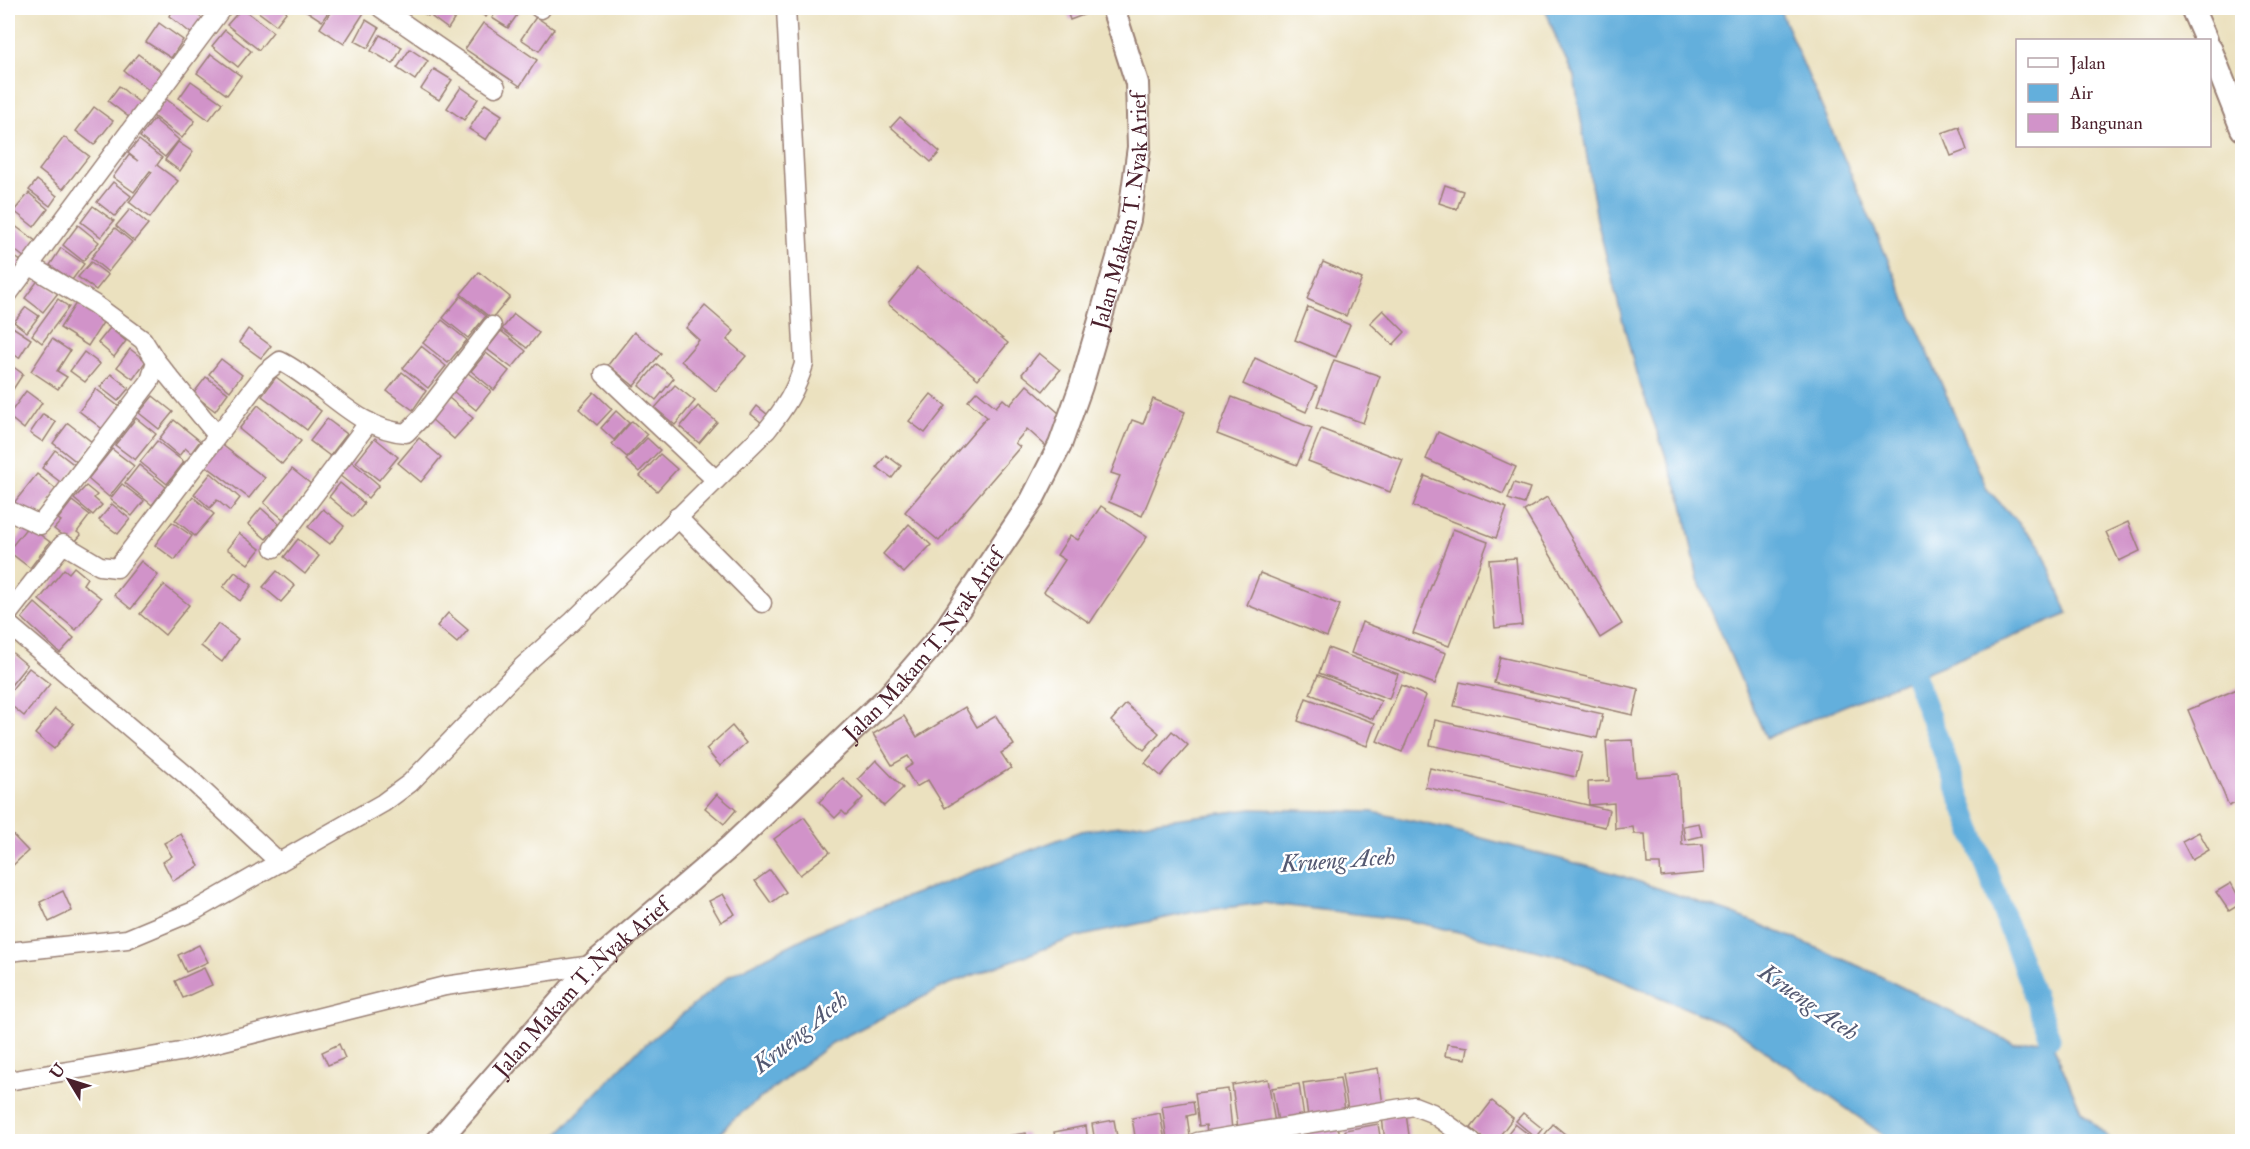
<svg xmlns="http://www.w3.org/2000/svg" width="2250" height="1149" viewBox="0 0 2250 1149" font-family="'IM FELL Double Pica',serif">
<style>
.water{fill:#63afdc;stroke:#566784;stroke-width:1.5}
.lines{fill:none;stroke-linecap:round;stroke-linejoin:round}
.canal{stroke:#63afdc;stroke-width:21}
.building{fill:#d193c9}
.minor-casing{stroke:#9a8075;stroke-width:21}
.tertiary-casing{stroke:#9a8075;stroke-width:26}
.minor{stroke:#fff;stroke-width:18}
.tertiary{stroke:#fff;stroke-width:22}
.labels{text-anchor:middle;stroke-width:5;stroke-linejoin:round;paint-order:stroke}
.street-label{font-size:22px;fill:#4a1f2b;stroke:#fff}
.water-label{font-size:24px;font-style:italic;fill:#545972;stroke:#fff}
</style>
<rect width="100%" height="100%" fill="#fff"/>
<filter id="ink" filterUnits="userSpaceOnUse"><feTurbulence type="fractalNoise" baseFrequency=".0167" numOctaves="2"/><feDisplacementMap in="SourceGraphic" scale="12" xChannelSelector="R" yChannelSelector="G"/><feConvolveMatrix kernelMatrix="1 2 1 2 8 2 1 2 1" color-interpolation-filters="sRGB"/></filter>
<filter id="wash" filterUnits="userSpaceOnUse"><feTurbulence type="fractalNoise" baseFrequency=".008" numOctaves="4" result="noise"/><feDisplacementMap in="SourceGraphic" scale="24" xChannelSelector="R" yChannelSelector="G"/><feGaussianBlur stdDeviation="1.35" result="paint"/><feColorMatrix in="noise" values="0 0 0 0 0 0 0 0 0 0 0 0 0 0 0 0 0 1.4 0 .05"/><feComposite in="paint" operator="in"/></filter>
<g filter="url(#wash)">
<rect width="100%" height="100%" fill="#ebe1bf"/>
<g class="water">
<polygon points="1545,8 1779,8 1987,489 2041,547 2068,614 1766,738 1698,580 1683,504 1636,373 1597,220 1574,76 1558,43"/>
<polygon points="1252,809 1373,812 1444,828 1613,873 1734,914 1796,939 1870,971 2014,1044 2050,1038 2081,1111 2112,1141 1892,1141 1735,1029 1568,958 1407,920 1263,903 1193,912 1073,938 947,985 832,1043 731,1121 714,1141 551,1141 636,1052 729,976 824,928 1081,831"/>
</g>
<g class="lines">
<polyline class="canal" points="1915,677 2050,1038"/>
</g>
<g id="blocks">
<g class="building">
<polygon points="176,8 188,8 203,19 192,34 169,16"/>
<polygon points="196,8 210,8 205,14"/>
<polygon points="242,8 273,32 259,50 227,25"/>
<polygon points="253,8 282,8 287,11 276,25"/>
<polygon points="302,8 331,8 322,21"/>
<polygon points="333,8 367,8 344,44 320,28"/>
<polygon points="414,8 434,8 428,16"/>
<polygon points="439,8 453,8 459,12 448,29 432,17"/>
<polygon points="471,8 492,8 486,17"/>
<polygon points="499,8 522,8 508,28 492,18"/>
<polygon points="1066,8 1090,8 1091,12 1070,20"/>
<polygon points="536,17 554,29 539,51 521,39"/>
<polygon points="366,20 379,28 368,48 355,41"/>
<polygon points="159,23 183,40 171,58 146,42"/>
<polygon points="483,23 537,60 520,86 465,49"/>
<polygon points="225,30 251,51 238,67 212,46"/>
<polygon points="380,35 402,47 393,64 371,51"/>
<polygon points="410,49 428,61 415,80 397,68"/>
<polygon points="138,54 163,73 150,91 124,71"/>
<polygon points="211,54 241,76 227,95 197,73"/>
<polygon points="434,69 452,80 439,100 421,89"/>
<polygon points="191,81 222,103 209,120 179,98"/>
<polygon points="119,86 141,104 130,118 108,101"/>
<polygon points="461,87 478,99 464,120 447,108"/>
<polygon points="166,99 195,121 182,138 153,116"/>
<polygon points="485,104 502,115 486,140 469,129"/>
<polygon points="94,107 113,121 94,145 76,131"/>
<polygon points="900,117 940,152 931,162 891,127"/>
<polygon points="154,119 179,140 165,157 140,137"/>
<polygon points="1959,127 1967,150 1951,156 1942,133"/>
<polygon points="64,137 89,156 63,189 39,170"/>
<polygon points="139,140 162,158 157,165 178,181 150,218 129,202 152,172 150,171 134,192 113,177 129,155 138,161 128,153"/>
<polygon points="178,142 193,152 180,171 165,160"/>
<polygon points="37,180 57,196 50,206 29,190"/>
<polygon points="113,182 131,196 115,216 97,202"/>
<polygon points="1445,185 1463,191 1457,209 1439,203"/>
<polygon points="29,193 48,209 34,227 14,211"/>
<polygon points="93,206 114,221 101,237 81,222"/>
<polygon points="130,209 148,224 134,241 116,226"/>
<polygon points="11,223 37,242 25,258 8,245 8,229"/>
<polygon points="78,225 99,242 83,261 63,245"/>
<polygon points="115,228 132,242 108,272 91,258"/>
<polygon points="61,248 84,264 72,280 50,265"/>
<polygon points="8,252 22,262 11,278 8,276"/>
<polygon points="91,262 108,275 96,290 78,277"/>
<polygon points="1323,262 1362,279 1346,316 1307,299"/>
<polygon points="917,268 1008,343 978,379 888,304"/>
<polygon points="479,272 510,297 492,319 461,294"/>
<polygon points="39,279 58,293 43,312 25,298"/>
<polygon points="461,296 486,316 468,338 443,318"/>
<polygon points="58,299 69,307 42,343 32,335"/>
<polygon points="76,303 104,321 88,346 60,328"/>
<polygon points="705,306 734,331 727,340 746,356 716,391 681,361 699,340 686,328"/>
<polygon points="26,307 39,316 27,332 14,322"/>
<polygon points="1308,307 1350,325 1336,357 1295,340"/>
<polygon points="1383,310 1405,332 1393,345 1370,323"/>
<polygon points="514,314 539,333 527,348 502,329"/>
<polygon points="442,320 467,340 448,363 423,343"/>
<polygon points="8,324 31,339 19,358 8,350"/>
<polygon points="110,328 126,341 114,357 98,343"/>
<polygon points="248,329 271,346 261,358 239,342"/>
<polygon points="501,331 526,351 512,368 487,349"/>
<polygon points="634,332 661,353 634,386 608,365"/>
<polygon points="52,339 70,351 57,371 67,377 58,389 31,371"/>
<polygon points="421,346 446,366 428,388 403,368"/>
<polygon points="130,349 146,361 133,379 117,367"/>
<polygon points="84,352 100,364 85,382 70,371"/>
<polygon points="486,353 509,371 494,390 471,371"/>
<polygon points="1039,353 1060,370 1043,391 1022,374"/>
<polygon points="1255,358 1317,387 1306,412 1243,384"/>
<polygon points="221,359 242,375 230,391 209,374"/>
<polygon points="1334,360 1380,376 1363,423 1317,406"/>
<polygon points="8,363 23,374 10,394 8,393"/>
<polygon points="657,364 674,378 656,400 639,386"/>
<polygon points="402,372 426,391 413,410 387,391"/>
<polygon points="468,373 491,391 476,410 453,391"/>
<polygon points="111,374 129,388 118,401 100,387"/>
<polygon points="206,377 228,393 215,411 193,394"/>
<polygon points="276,377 321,411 307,430 262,396"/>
<polygon points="675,385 695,401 675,425 655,408"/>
<polygon points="1027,385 1068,421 1046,446 1027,429 1015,443 1020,447 939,541 905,512 987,417 968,401 977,391 996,407 1003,399 1010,405"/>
<polygon points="96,389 126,412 109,434 79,411"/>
<polygon points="26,391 42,403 24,429 8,416"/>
<polygon points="594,392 612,409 597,425 579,409"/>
<polygon points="931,394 946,406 925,433 909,421"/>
<polygon points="153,396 173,412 159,429 139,413"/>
<polygon points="1232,397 1312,428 1297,465 1217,434"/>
<polygon points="449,398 473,418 454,439 431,419"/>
<polygon points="1153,399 1185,412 1142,516 1109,502 1120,476 1111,473 1132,420 1143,424"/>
<polygon points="258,405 301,441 282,464 239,429"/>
<polygon points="698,406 717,422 699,443 680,427"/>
<polygon points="757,406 768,415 762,423 751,414"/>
<polygon points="616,411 629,423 614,440 601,428"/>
<polygon points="43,414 56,422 43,442 30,433"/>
<polygon points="136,418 156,434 135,460 115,445"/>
<polygon points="327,419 347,434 330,456 310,441"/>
<polygon points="174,420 200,441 191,453 185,448 179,456 159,439"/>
<polygon points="632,421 647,435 627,457 612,444"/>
<polygon points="68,423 93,443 78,463 53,443"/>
<polygon points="1321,429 1403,460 1390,492 1308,461"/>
<polygon points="1438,432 1516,467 1503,494 1426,459"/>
<polygon points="375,438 398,457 379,480 356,462"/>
<polygon points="419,438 441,457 421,482 398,463"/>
<polygon points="647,438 660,450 639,472 626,460"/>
<polygon points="157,441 184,462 167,484 140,462"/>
<polygon points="221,444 265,478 249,498 205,465"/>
<polygon points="112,449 134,466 109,497 88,479"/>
<polygon points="55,450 76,466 63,484 42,468"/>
<polygon points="660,454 677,469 657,491 640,476"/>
<polygon points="886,455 901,466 892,478 877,467"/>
<polygon points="351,461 379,485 368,498 339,475"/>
<polygon points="139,465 166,487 152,505 125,483"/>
<polygon points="292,469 311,484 283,519 264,503"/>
<polygon points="211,473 240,498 230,511 217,500 210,508 194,494"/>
<polygon points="37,474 57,490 34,520 13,504"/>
<polygon points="1425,476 1507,508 1496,538 1413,506"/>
<polygon points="340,483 364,503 353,517 329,497"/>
<polygon points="1514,483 1530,488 1524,504 1508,499"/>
<polygon points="122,484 144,501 132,516 110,499"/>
<polygon points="86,486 97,495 94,498 102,505 93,515 74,499"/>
<polygon points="193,497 214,514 195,536 175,520"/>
<polygon points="1547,497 1622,624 1600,638 1524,511"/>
<polygon points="72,501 90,515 77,532 81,535 73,544 54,529 61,521 58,519"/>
<polygon points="112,504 130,519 118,534 99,520"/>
<polygon points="1101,506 1147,537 1090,623 1044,592 1065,560 1057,555 1070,535 1078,540"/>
<polygon points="261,508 279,524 266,539 248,524"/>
<polygon points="323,509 344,526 330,544 308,527"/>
<polygon points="172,522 192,536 175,560 155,545"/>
<polygon points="2128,522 2140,551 2119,561 2106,532"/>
<polygon points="909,524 931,545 904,573 883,554"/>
<polygon points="28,526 50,542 30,568 8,551"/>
<polygon points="1453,529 1488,542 1449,646 1413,633"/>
<polygon points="239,533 260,549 248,564 227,549"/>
<polygon points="298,539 319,556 305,574 284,557"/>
<polygon points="1516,558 1522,625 1495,628 1489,560"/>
<polygon points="141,561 158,575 131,609 114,595"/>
<polygon points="74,567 87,578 83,584 101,598 76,630 39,600 64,569 69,573"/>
<polygon points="277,571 295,586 281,602 263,587"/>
<polygon points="235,572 252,585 240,601 223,587"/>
<polygon points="1260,573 1340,605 1327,637 1247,605"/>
<polygon points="164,585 189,605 165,635 140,614"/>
<polygon points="35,603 74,638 60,653 22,618"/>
<polygon points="448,613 468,630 457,643 437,626"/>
<polygon points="1362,622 1446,653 1435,684 1351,653"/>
<polygon points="218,624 238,639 222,662 201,646"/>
<polygon points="1328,648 1398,674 1389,699 1319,673"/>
<polygon points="8,649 27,665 8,689"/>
<polygon points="1500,657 1639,689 1633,715 1494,683"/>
<polygon points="29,668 50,684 24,716 8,703 8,694"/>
<polygon points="1318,675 1381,701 1373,719 1310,694"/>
<polygon points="1460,682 1603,714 1597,738 1454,706"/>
<polygon points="1401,685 1426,696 1402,752 1377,741"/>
<polygon points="2242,687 2242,800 2229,806 2188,710"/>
<polygon points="1306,698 1375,723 1367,746 1298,721"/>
<polygon points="1126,704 1159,733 1144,750 1111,721"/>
<polygon points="965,707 977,727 996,716 1014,745 1001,753 1011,768 945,808 928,780 916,787 905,769 913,764 908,756 892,765 873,734 904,716 917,737"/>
<polygon points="55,709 74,724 54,749 35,734"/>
<polygon points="1435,720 1582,753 1576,777 1430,745"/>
<polygon points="732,726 746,743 720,766 706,749"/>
<polygon points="1172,731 1188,745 1161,776 1145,763"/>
<polygon points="1633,740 1636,777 1678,774 1682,845 1702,844 1704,873 1661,877 1660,864 1647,864 1645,834 1634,834 1633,827 1615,829 1614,803 1589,805 1588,782 1609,781 1606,741"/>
<polygon points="876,760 903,788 884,806 858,779"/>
<polygon points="1430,768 1609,810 1605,827 1425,787"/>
<polygon points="843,778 863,798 846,815 842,811 835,818 819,802"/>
<polygon points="717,794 736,810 724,824 705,808"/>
<polygon points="804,817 830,852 800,875 774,839"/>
<polygon points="1699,823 1702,836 1685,840 1683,826"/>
<polygon points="8,830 28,851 8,870"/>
<polygon points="2199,832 2209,850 2192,860 2182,841"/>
<polygon points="181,834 199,866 173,881 163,862 172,856 164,843"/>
<polygon points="770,870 786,892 771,903 755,881"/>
<polygon points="2231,883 2242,903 2229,911 2216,892"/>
<polygon points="63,891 72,911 49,922 40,902"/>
<polygon points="723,894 735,914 721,922 709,901"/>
<polygon points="199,945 208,962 186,972 178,955"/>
<polygon points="204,968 212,985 183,998 175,981"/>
<polygon points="339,1044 345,1058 328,1065 322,1052"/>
<polygon points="1447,1044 1468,1047 1466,1059 1445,1056"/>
<polygon points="1378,1068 1383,1105 1348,1110 1342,1074"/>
<polygon points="1340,1078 1345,1110 1308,1116 1303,1083"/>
<polygon points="1268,1079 1275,1124 1238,1129 1232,1085"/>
<polygon points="1299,1084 1304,1118 1278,1122 1272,1088"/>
<polygon points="1228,1089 1232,1130 1207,1134 1206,1125 1199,1126 1195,1093"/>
<polygon points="1193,1101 1195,1114 1187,1116 1190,1136 1167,1139 1162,1106"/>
<polygon points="1492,1101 1513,1118 1495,1142 1488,1142 1471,1128"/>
<polygon points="1160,1113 1165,1141 1136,1142 1132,1118"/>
<polygon points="1523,1113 1543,1129 1536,1138 1516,1121"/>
<polygon points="1406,1114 1410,1142 1385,1142 1382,1117"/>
<polygon points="1114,1120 1118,1142 1095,1142 1092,1124"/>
<polygon points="1378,1124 1381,1142 1347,1142 1345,1130"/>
<polygon points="1515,1124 1533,1138 1530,1142 1501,1142"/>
<polygon points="1553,1124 1572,1140 1571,1142 1539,1142"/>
<polygon points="1338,1125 1341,1142 1308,1142 1306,1131"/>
<polygon points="1086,1126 1088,1142 1056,1142 1054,1132"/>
<polygon points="1304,1131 1305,1142 1276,1142 1275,1136"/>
<polygon points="1026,1133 1028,1142 982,1142 981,1140"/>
</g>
</g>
</g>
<g filter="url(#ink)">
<use href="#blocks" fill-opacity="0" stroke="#9a8075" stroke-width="1.5"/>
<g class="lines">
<defs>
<g id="minor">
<polyline points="381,8 496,87"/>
<polyline points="539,8 541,9"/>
<polyline points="8,294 222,8"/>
<polyline points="156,361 217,435"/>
<polyline points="604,374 716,480"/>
<polyline points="8,510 40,525 150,381 156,361 143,340 94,304 29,265"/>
<polyline points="677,517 762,603"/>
<polyline points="274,548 369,422"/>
<path d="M8,614L63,544L100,566L117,568L266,372L280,361C323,382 356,430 406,433L423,416L492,326"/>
<polyline points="8,624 187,776 279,862"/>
<path d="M8,952L127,939L194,911L383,803L410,783L522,667L573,621L767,430C784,409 796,391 804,364L786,8"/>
<polyline points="8,1081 180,1052 445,986 592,965"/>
<polyline points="1197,1142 1414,1106 1432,1113 1472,1142"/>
</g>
<g id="tertiary">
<polyline points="2192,8 2206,40"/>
<polyline points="2210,48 2242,129"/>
<path id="s1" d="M437,1142L592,965L732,845L887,698L943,633L1032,500L1060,445L1081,386L1129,220L1139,147L1137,83L1113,8"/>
</g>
</defs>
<use href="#minor" class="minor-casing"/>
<use href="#tertiary" class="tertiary-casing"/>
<use href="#minor" class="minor"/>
<use href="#tertiary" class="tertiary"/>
</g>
</g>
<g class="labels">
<g class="street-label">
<text dy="8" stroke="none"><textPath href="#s1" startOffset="1184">Jalan Makam T. Nyak Arief</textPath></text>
<text dy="8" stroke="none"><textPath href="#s1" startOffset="698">Jalan Makam T. Nyak Arief</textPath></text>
<text dy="8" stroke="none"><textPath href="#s1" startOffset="212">Jalan Makam T. Nyak Arief</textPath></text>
</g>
<g class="water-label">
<text transform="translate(1338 860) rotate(-4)" y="8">Krueng Aceh</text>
<text transform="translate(1809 1002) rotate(35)" y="8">Krueng Aceh</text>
<text transform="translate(800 1032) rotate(-39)" y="8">Krueng Aceh</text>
</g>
</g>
<rect width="2250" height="1149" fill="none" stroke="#fff" stroke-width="30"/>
<rect x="2016" y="39" width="195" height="108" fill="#ffffff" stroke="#b7a5aa" stroke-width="1.5"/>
<rect x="2028" y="58" width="30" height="9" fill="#ffffff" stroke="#b7a5aa" stroke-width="1.5"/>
<text x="2070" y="69" font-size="18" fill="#4a1f2b">Jalan</text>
<rect x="2028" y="84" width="30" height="18" fill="#63afdc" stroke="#b7a5aa" stroke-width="1.5"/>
<text x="2070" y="99" font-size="18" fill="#4a1f2b">Air</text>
<rect x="2028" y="114" width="30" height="18" fill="#d193c9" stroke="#b7a5aa" stroke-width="1.5"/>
<text x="2070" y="129" font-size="18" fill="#4a1f2b">Bangunan</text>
<g transform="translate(69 1080) rotate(308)" stroke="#ffffff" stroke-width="4.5" paint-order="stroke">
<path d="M0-4.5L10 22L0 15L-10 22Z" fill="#4a1f2b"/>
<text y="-9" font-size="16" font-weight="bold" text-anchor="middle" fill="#4a1f2b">U</text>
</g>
</svg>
